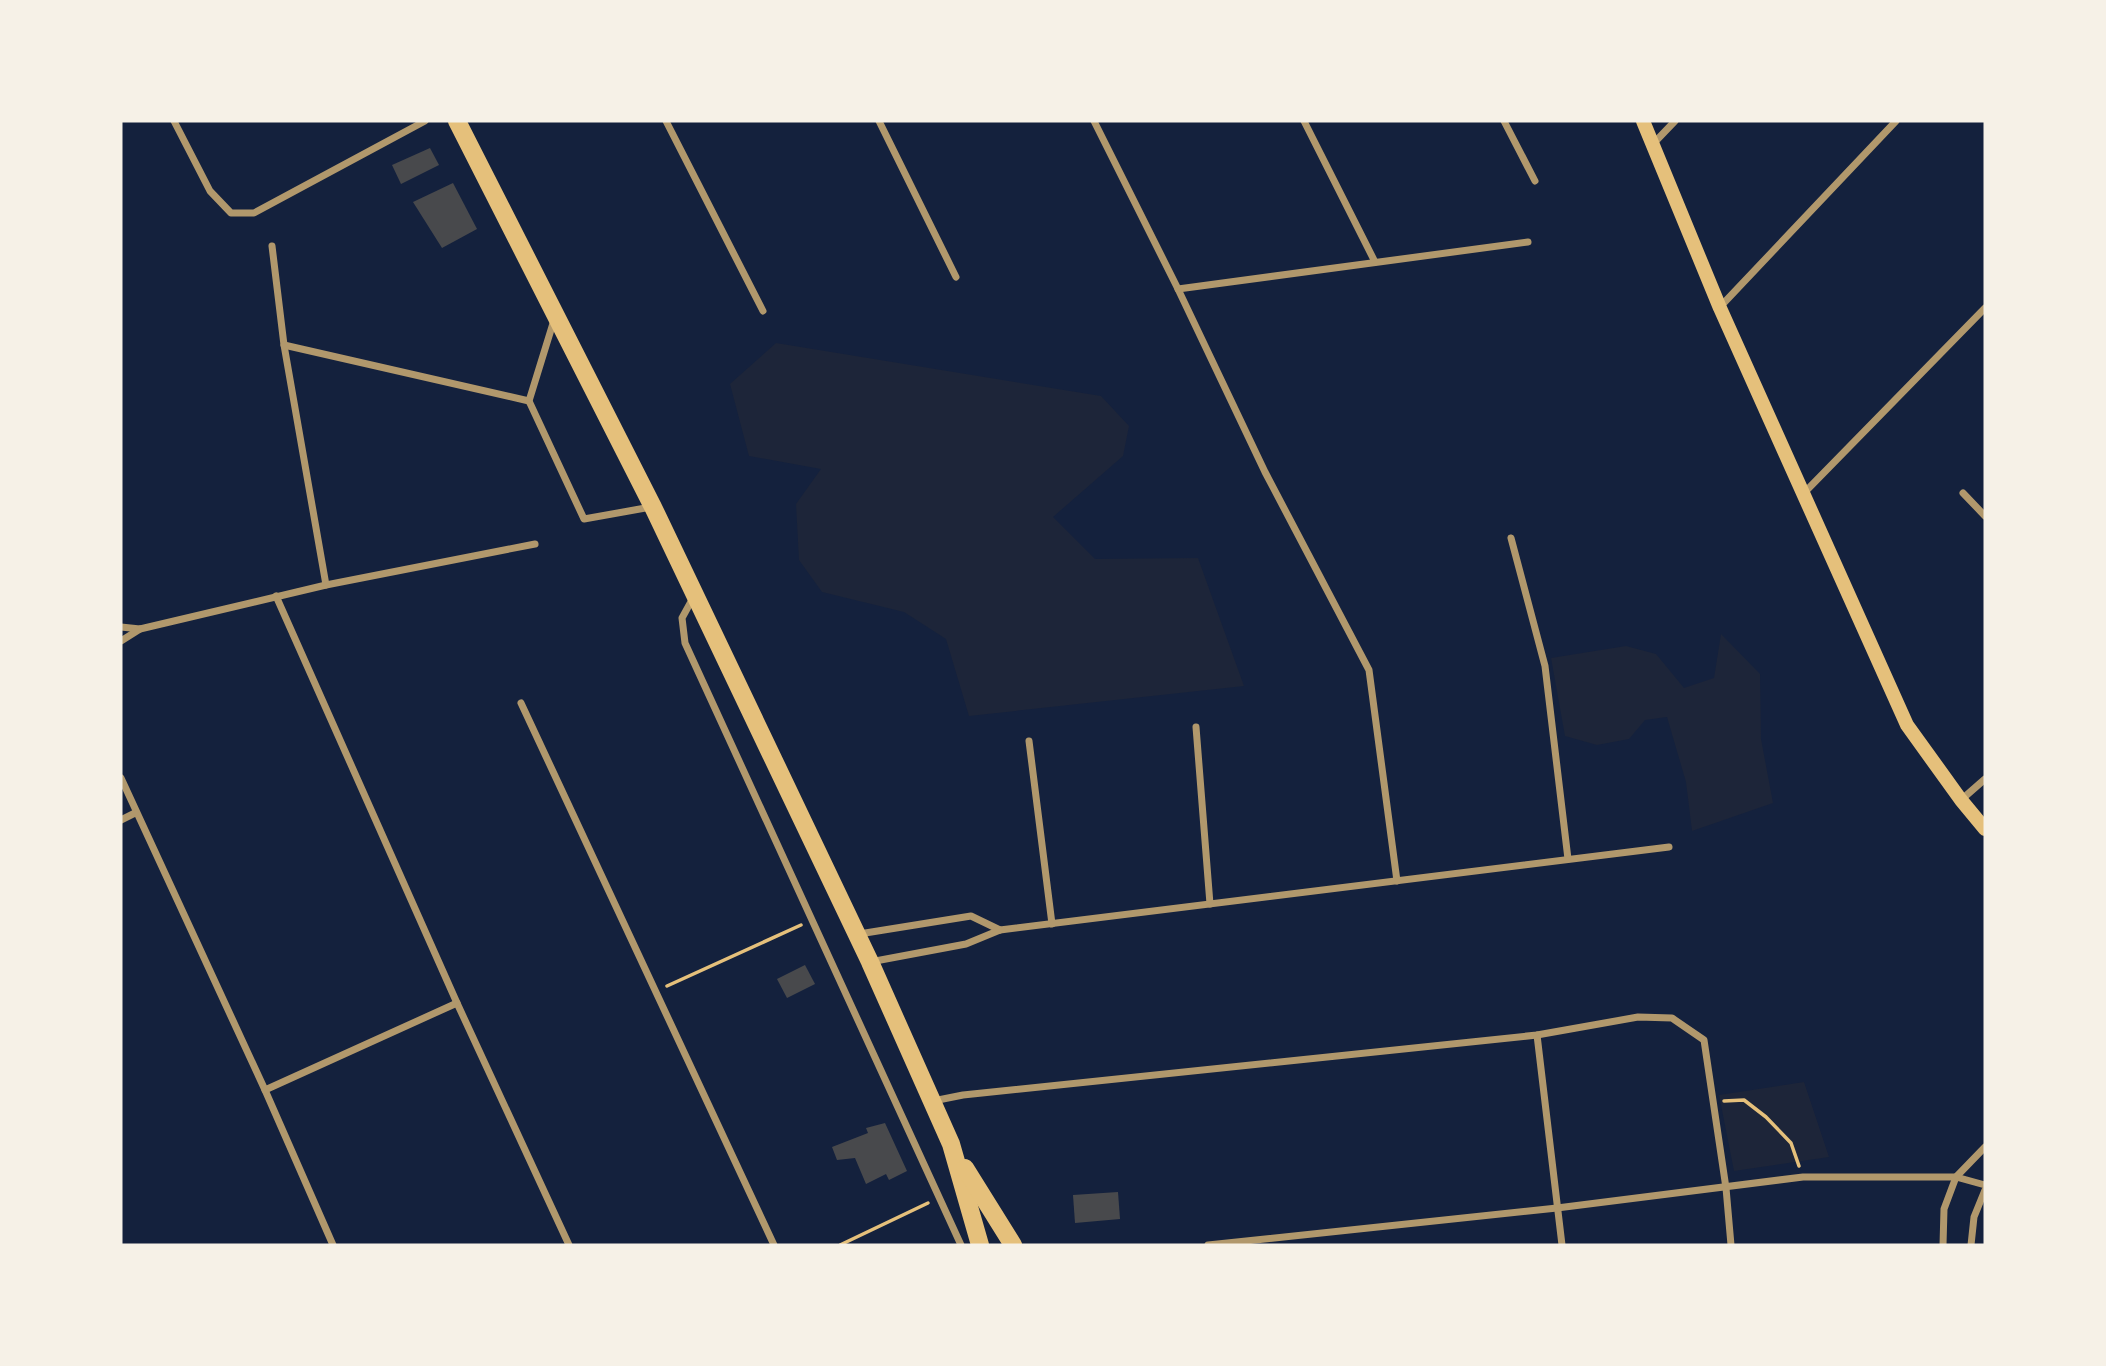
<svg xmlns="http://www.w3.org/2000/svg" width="2106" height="1366" viewBox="0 0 2106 1366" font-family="'DM Sans',sans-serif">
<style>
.green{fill:#1d2539}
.building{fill:#48494c}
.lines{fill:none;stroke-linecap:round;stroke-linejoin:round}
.path{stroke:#e5c07b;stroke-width:3.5}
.minor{stroke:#b1986c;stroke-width:7}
.secondary{stroke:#e5c07b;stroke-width:14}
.primary{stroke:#e5c07b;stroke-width:18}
</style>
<rect width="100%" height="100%" fill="#14213d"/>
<g class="green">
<polygon points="776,343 1101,396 1129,426 1123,456 1053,517 1095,559 1198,558 1244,686 969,716 946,639 904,612 822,592 799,560 796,504 821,469 749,456 730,384"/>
<polygon points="1721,634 1760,674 1761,739 1773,803 1692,831 1686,782 1667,717 1645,720 1629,739 1597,745 1565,736 1551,658 1626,646 1656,654 1684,688 1714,678"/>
<polygon points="1804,1082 1829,1157 1734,1171 1719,1095"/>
</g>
<g class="building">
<polygon points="430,148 439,165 401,184 392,165"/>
<polygon points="453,183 477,229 442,248 413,202"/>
<polygon points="805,965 815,984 787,998 777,979"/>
<polygon points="885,1123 907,1171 889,1180 886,1174 866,1184 855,1158 837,1160 832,1147 868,1133 866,1128"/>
<polygon points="1118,1192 1120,1219 1075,1223 1073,1195"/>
</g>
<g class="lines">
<g class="path">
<polyline points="667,986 801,925"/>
<polyline points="1724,1101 1744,1100 1766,1117 1791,1143 1799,1166"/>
<polyline points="840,1245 928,1203"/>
</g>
<g class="minor">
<polyline points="174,121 210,191 231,213 254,213 425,121"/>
<polyline points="666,121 763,311"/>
<polyline points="879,121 956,277"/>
<polyline points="1094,121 1178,289 1265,472 1369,670 1397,881"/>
<polyline points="1304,121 1375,262"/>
<polyline points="1504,121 1535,181"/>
<polyline points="1652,145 1675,121"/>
<polyline points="272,246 284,345 326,585"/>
<polyline points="1178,289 1528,242"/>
<polyline points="1720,307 1896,121"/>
<polyline points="554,320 529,401 584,519 651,507"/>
<polyline points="284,345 529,401"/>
<polyline points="1804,493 1985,308"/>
<polyline points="1963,493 1985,516"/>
<polyline points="1511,538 1545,666 1568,859"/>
<polyline points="276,596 457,1003 569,1245"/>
<polyline points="693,598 682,618 685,643 961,1245"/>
<polyline points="121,627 140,629 326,585 535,544"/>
<polyline points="121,641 140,629"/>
<polyline points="521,703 774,1245"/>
<polyline points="1196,727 1210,904"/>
<polyline points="1029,741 1052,924"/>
<polyline points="121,778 265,1090 333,1245"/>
<polyline points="1961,800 1985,779"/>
<polyline points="121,820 135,813"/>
<polyline points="859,934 971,916 1000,930"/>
<polyline points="870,962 966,944 1000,930 1669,847"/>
<polyline points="1537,1035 1562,1245"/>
<polyline points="265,1090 457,1003"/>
<polyline points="933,1101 963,1095 1537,1035 1638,1017 1672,1018 1704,1040 1726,1188 1731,1245"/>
<polyline points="1208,1245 1557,1208 1803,1177 1956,1177 1985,1185"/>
<polyline points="1943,1245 1944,1209 1956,1177 1985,1147"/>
<polyline points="1971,1245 1974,1217 1985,1190"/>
</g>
<polyline class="secondary" points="1643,121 1720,308 1907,725 1961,800 1985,829"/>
<g class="primary">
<polyline points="457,121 653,507 870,962 951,1144 980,1245"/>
<polyline points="965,1168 1013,1245"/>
</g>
</g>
<rect width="2106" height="1366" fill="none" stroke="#f6f1e7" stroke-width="245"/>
</svg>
